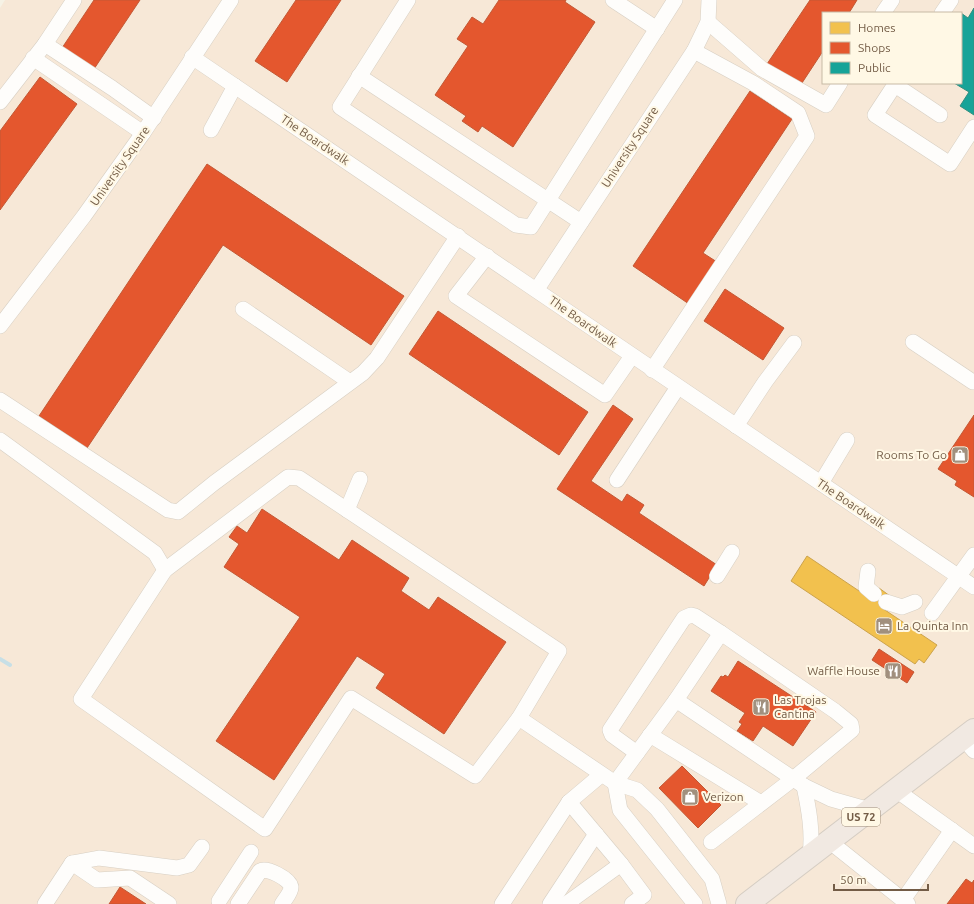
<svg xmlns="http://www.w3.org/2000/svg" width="974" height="904" viewBox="0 0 974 904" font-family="Ubuntu,sans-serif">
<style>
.commercial{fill:#f7e8d7;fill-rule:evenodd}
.homes{fill:#f2c14e;stroke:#cca34c}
.shops{fill:#e4572e;stroke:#c25835}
.public{fill:#17a398;stroke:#338e7f}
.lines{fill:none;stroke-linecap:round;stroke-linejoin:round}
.stream{stroke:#c7dfe6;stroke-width:4}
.minor-casing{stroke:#d7cfc3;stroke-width:16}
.highway-casing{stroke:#d5cdc3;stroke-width:24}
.minor{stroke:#fefdfb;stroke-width:15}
.highway{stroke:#f1e9e2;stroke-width:22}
.labels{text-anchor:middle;stroke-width:4;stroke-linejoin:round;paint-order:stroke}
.shield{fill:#fff8e5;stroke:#9d8b76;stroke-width:1}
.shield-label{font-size:11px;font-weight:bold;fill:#735c46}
.street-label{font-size:12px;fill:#735c46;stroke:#fff8e5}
.poi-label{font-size:12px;fill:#735c46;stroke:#fff8e5;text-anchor:start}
</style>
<rect width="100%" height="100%" fill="#f6f2e5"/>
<path class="commercial" d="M5,0H974V904H0V8ZM823,13H961V83H823Z"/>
<polygon class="homes" points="807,556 871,599 879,588 890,596 882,608 937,645 924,663 919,659 915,664 791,581"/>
<g class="shops">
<polygon points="94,0 140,0 94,69 62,48"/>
<polygon points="296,0 341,0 287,82 255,61"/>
<polygon points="499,0 566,0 565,2 595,22 513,147 482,126 478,132 462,121 466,116 435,95 468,46 457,39 472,17 483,24"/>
<polygon points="810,0 857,0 849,13 823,13 823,51 800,86 767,64"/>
<polygon points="40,77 77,104 0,210 0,131"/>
<polygon points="750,91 792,119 703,253 717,262 689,304 633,266"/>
<polygon points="207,164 404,296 371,345 223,245 87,448 39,416"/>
<polygon points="725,289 784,328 763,360 704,321"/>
<polygon points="438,311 588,412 559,455 409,354"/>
<polygon points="613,405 633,419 591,481 622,502 627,494 644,505 639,513 717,565 704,586 557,489"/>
<polygon points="974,415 974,497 955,485 957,481 938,469"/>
<polygon points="262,509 339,560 352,540 409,578 401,591 429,610 438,597 506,642 444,734 376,688 385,674 357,656 274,780 216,741 300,617 224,567 239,544 229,537 237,526 247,533"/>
<polygon points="879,649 914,672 907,683 872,660"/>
<polygon points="738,661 816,712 793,746 763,726 753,741 737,731 742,724 739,722 745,713 711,691 721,676 723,677 725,675 728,677"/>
<polygon points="682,766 721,805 698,828 659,788"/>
<polygon points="966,879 972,883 974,880 974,904 947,904"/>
<polygon points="120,887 146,904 109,904"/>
</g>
<polygon class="public" points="974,8 974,115 960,106 969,92 954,83 961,83 961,13 968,18"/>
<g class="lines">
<polyline class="stream" points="0,659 10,665"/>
<defs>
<g id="minor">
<polyline points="408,0 340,107 516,225 531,227 675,0"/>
<polyline points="613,0 657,29"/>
<polyline points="883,13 892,0"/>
<polyline points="942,13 951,0"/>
<polyline points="708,22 762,69 826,105 840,83"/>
<polyline points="45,44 112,88 154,118"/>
<polyline points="192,57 974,587"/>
<polyline points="33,58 143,133"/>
<polyline points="359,76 581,222"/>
<polyline points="896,83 875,115 950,164 974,127"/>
<polyline points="895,85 940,115"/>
<polyline points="0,102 45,44 74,0"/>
<polyline points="211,130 235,86"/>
<polyline points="487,256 456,296 605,395 632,356"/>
<polyline points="537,289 694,51 708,22 709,0"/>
<polyline points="243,309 350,382"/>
<polyline points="0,326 84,216 143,133 231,0"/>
<polyline points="913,342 973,382"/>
<polyline points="652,370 807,136 798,113 753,83 694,51"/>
<polyline points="0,400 168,510 178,512 214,483 363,373 377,358 458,236"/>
<polyline points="736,426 765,382 794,343"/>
<polyline points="0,440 155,553 165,570"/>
<polygon points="288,477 299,478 559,651 519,718 475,776 351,698 265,829 81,699 165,570"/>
<polyline points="617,480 678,387"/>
<polyline points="821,483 847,440"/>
<polyline points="347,510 360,479"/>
<polyline points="868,571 866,587 874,594"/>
<polyline points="717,576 732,552"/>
<polyline points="886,602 902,607 915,602"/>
<polyline points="932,613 974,555"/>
<polyline points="676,700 721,633 835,711 851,724 852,730 793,779 711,842"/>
<polyline points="519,718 615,783 637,790 657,809 712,879 719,904"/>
<polyline points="650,735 761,803"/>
<polyline points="963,738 974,751"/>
<polyline points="637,753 612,735 610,730 684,618 691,615 695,616 721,633"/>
<polyline points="896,790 974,846"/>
<polyline points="569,802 621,864"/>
<polyline points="829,841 908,904"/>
<path d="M810,856C813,832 809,810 804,786L831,799L870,810"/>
<polyline points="72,863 97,880 130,878 169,904"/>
<polyline points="903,900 952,830"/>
<polyline points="219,901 251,852"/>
<polyline points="45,904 72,863 99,858 177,868 189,865 202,847"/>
<path d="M238,904L260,871C267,867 290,879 291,887C291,893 285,899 282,904"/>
<polyline points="502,904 569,802 601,775"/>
<polyline points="550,904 596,834"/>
<polyline points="566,904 621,864 644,895 632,904"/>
<polyline points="695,904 620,810 615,783 676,700 804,786"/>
</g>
<polyline id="highway" points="747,904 974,730"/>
</defs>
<use href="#minor" class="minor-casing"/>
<use href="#highway" class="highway-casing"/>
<use href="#minor" class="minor"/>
<use href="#highway" class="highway"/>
</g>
<defs>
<symbol id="shop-square" viewBox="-11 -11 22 22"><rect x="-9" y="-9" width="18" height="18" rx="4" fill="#a1907e" stroke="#fff8e5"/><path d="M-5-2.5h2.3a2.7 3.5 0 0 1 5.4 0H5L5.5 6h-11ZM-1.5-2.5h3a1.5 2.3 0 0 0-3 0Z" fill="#fff"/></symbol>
<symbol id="hotel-square" viewBox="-11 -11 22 22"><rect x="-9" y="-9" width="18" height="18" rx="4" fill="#a1907e" stroke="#fff8e5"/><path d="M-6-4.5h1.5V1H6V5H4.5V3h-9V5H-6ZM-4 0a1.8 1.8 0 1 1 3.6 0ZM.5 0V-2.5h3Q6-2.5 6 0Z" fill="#fff"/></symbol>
<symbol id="restaurant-square" viewBox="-11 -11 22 22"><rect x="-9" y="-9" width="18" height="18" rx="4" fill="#a1907e" stroke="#fff8e5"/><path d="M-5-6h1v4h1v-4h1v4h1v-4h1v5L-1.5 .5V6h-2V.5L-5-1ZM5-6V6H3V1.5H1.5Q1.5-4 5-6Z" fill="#fff"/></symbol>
</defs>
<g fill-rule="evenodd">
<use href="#shop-square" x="950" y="445" width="20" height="20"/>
<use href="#hotel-square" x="874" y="616" width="20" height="20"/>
<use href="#restaurant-square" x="883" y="661" width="20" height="20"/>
<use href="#restaurant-square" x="751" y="697" width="20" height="20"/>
<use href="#shop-square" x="680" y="787" width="20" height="20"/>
</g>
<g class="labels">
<rect class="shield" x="842" y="808" width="38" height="18" rx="3"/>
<g class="shield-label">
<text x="861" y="821">US 72</text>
</g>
<g class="street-label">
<text transform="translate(315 140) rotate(34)" y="4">The Boardwalk</text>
<text transform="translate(630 147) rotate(-57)" y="4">University Square</text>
<text transform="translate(120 166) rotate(-55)" y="4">University Square</text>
<text transform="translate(583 322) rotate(35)" y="4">The Boardwalk</text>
<text transform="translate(851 504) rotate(34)" y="4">The Boardwalk</text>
</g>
<g class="poi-label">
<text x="947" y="459" text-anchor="end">Rooms To Go</text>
<text x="897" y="630">La Quinta Inn</text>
<text x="880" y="675" text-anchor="end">Waffle House</text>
<text x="774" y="704">Las Trojas<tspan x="774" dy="14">Cantina</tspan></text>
<text x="703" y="801">Verizon</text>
</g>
</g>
<rect x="822" y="12" width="140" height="72" fill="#fff8e5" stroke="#c7baa5"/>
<rect x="830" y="22" width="20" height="12" fill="#f2c14e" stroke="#c7baa5"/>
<text x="858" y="32" font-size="12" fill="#735c46">Homes</text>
<rect x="830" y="42" width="20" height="12" fill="#e4572e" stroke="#c7baa5"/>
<text x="858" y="52" font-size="12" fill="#735c46">Shops</text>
<rect x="830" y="62" width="20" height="12" fill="#17a398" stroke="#c7baa5"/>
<text x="858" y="72" font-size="12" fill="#735c46">Public</text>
<path d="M834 884v6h94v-6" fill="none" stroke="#735c46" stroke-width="2"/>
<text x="840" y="884" font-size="12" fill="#735c46" stroke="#fff8e5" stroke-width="3" paint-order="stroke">50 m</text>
</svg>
